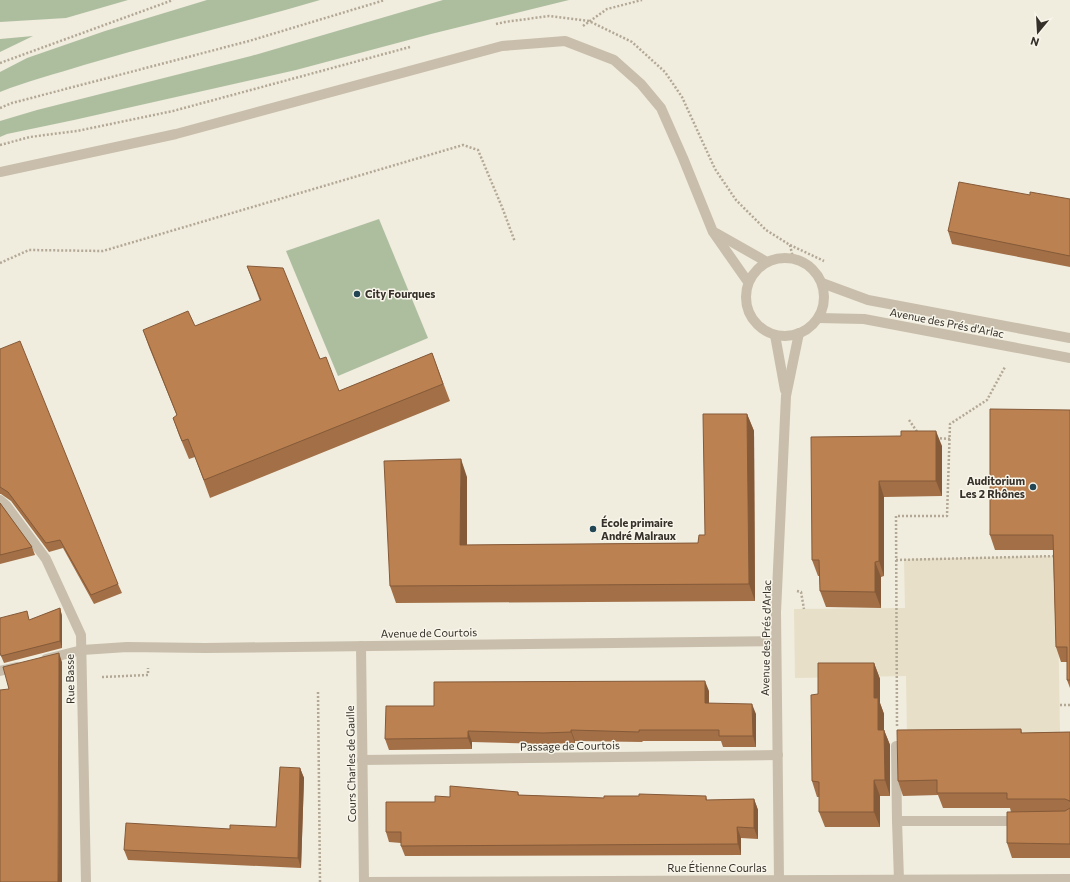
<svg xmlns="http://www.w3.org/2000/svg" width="1070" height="882" viewBox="0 0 1070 882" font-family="Commissioner,sans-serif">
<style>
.green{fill:#adbe9f}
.plaza{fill:#e7dfc7}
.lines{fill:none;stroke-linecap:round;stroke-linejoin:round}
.path{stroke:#b3a895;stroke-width:2.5;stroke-dasharray:2 2;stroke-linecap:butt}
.lane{stroke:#c8beab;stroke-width:10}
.street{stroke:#c8beab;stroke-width:10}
.wall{fill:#a26f46}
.shaded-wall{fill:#845a39}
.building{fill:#bc8151;stroke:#845a39}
.poi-dot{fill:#224654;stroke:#f8f5ea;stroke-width:1.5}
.labels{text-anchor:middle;stroke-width:3;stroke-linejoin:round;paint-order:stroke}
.poi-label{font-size:11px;font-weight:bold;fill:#36302a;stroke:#f8f5ea;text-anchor:start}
.street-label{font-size:11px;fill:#36302a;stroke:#f8f5ea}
</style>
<rect width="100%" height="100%" fill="#f0ecde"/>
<g class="green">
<polygon points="0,0 128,0 66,18 0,22"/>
<path d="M207,0H320C242,23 162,42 84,65C56,74 27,81 0,92V72L27,58L105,31Z"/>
<polygon points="443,0 569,0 431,34 296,70 74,120 7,134 0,137 0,121 37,110 251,56"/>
<polygon points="33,36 0,52 0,39"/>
<polygon points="379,219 428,338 338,376 286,251"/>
</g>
<polygon class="plaza" points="1057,556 1060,733 907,735 906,676 795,678 794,609 905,608 904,559"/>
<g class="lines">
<g class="path">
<polyline points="496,24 505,22 549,16 589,21 632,42 665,72 682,97 715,169 736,200 766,230 790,245 793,258"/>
<polyline points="583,26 607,9 642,0"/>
<polyline points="0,63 173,0"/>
<polyline points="0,108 12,103 249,41 385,0"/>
<polyline points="0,145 30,137 77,131 173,111 410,47"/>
<polyline points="790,245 824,261"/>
<polyline points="0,263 29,250 103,251 463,145 478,150 502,207 515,242"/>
<polyline points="909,420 918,433"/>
<polyline points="936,438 950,439"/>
<polyline points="896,560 1057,556"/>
<polyline points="797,591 801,592 804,609"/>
<polyline points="102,677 148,675 148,668"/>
<polyline points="318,692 320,882"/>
<polyline points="1060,705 1070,705"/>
<polyline points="897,726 896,516 947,516 950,424 987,400 1005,367"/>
</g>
<g class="lane">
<polyline points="896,746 897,821"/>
<polyline points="362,760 778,755"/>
<polyline points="899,880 897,821 1019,821"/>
</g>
<g class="street">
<polyline points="0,172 176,134 502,46 565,41 614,60 641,84 661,108 683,158 713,232 748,282"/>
<polyline points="716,233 767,262"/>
<circle cx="785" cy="297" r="39"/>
<polyline points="822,283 868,300 1070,338"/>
<polyline points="818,318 864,319 1070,358"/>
<polyline points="775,335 785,390"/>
<polyline points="0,500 6,505 46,559 81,635 86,882"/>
<polyline points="361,646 364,882"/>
<polyline points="46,659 82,650 127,647 205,648 776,641"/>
<polyline points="0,671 17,667"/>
<polyline points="779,880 776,612 786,396 799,333"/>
<polyline points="364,882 1070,879"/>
</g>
</g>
<g class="wall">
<polygon points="1070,199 1070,267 952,244 948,231"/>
<polygon points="247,266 320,359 339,391 432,353 450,401 210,498 195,457 189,459 179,435 173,418 177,416 149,347 143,330 195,326 260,301"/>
<polygon points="0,349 118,584 122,593 94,604 63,548 49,552 11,501 1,494 0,494"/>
<polygon points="1070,410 1070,688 1067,680 1067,662 1061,662 1056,647 1053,550 995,550 990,535"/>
<polygon points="747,414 754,431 755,601 396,603 390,586 467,477 467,545 698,543 705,535"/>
<polygon points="901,436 942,446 942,496 884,497 884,576 881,577 881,608 826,607 820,591 820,576 818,576 812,560"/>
<polygon points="0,503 32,547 35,555 0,564"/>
<polygon points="60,608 62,616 62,648 4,663 1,656 30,620"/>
<polygon points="874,663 880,679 880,703 884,714 884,730 890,745 890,796 880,796 880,827 825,827 819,812 819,797 817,797 812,781 818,694"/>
<polygon points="709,691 709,703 756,714 756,747 723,747 721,741 642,741 643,742 575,741 575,743 547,744 472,742 472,749 389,750 385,739 434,706"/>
<polygon points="1021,729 1022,733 1070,732 1070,858 1012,858 1007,843 1011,812 1010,808 943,808 938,795 903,796 898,781"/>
<polygon points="300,768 304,778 301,868 128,860 124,850 230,829 276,827"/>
<polygon points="518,792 519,795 604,798 706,796 707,800 754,799 758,810 758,839 741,838 741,855 405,856 401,846 401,843 389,842 386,832 435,802"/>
</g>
<g class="shaded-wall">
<polygon points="747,414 754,431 755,601 749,584"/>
<polygon points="936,431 942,446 942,496 936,481"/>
<polygon points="461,459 467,477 467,563 460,545"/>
<polygon points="879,481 884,497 884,576 879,561"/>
<polygon points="875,562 881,577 881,608 875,592"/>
<polygon points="60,608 62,616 62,648 60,641"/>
<polygon points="59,653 62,662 62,882 58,882"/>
<polygon points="874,663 880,679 880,703 884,714 884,745 878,730 874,698"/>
<polygon points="705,681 709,691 709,714 705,703"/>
<polygon points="752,704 756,714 756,747 753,736"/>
<polygon points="571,730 575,741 575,743 571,732"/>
<polygon points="884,730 890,745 890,796 885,780"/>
<polygon points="468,731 472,742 472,749 468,738"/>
<polygon points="300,768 304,778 301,868 298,858"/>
<polygon points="874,780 880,796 880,827 874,812"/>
<polygon points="754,799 758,810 758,839 754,828"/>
<polygon points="737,827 741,838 741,855 738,844"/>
</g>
<g class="building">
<polygon points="959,182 1030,195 1030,192 1070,199 1070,256 948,231"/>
<polygon points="247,266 283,268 320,359 326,357 339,391 432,353 443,384 204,480 188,439 182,441 173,418 177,415 143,330 188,311 195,326 261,300"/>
<polygon points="20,341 118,584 91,595 60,540 46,543 8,492 0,487 0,349"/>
<polygon points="990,409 1070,410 1070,680 1067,680 1067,647 1056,647 1053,535 990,535"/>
<polygon points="703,414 747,414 749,584 390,586 384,461 461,459 460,545 698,543 699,535 705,535"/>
<polygon points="901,431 936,431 936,481 879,481 879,561 875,562 875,592 820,591 819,560 812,560 811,437 901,436"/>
<polygon points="0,503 32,547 0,555"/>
<polygon points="60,608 60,641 1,656 0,652 0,618 27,611 29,620"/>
<polygon points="59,653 58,882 0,882 0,690 9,689 3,667"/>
<polygon points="818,663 874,663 874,698 878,698 878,730 884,730 885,780 874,780 874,812 819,812 819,782 812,781 811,695 818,694"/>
<polygon points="705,681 705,703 752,704 753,736 719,736 719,730 639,730 639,732 571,730 571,732 543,733 468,731 468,738 385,739 386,706 434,706 434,682"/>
<polygon points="1021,729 1021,733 1070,732 1070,802 1070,801 1065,799 1007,799 1007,793 937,793 937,780 898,781 897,730"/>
<polygon points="280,767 300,768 298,858 124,850 126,823 230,829 230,825 276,827"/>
<polygon points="450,786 518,792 518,795 604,798 604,796 639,796 639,794 706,796 706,800 754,799 754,828 737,827 738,844 401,846 401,832 386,832 386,802 435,802 435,796 450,797"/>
<polygon points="1070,808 1070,844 1007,843 1007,812 1065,811"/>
</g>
<g class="poi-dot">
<circle cx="357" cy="294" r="4"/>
<circle cx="1033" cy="487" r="4"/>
<circle cx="593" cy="529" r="4"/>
</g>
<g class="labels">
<g class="poi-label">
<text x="365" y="298">City Fourques</text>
<text x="1025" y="485" text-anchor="end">Auditorium<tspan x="1025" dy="13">Les 2 Rhônes</tspan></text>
<text x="601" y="527">École primaire<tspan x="601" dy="13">André Malraux</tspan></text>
</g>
<g class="street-label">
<text transform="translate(947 323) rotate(11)" y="4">Avenue des Prés d'Arlac</text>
<text transform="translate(429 633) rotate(-1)" y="4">Avenue de Courtois</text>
<text transform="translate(766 638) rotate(-89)" y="4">Avenue des Prés d'Arlac</text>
<text transform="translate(70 679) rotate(-91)" y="4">Rue Basse</text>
<text transform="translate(570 746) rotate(-1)" y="4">Passage de Courtois</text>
<text transform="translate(351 764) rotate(-91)" y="4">Cours Charles de Gaulle</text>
<text x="717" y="872">Rue Étienne Courlas</text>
</g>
</g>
<g transform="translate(1038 32) rotate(198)" stroke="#f8f5ea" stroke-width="3" paint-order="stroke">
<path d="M0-3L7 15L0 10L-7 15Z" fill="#36302a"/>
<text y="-6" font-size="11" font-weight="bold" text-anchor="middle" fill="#36302a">N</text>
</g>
</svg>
